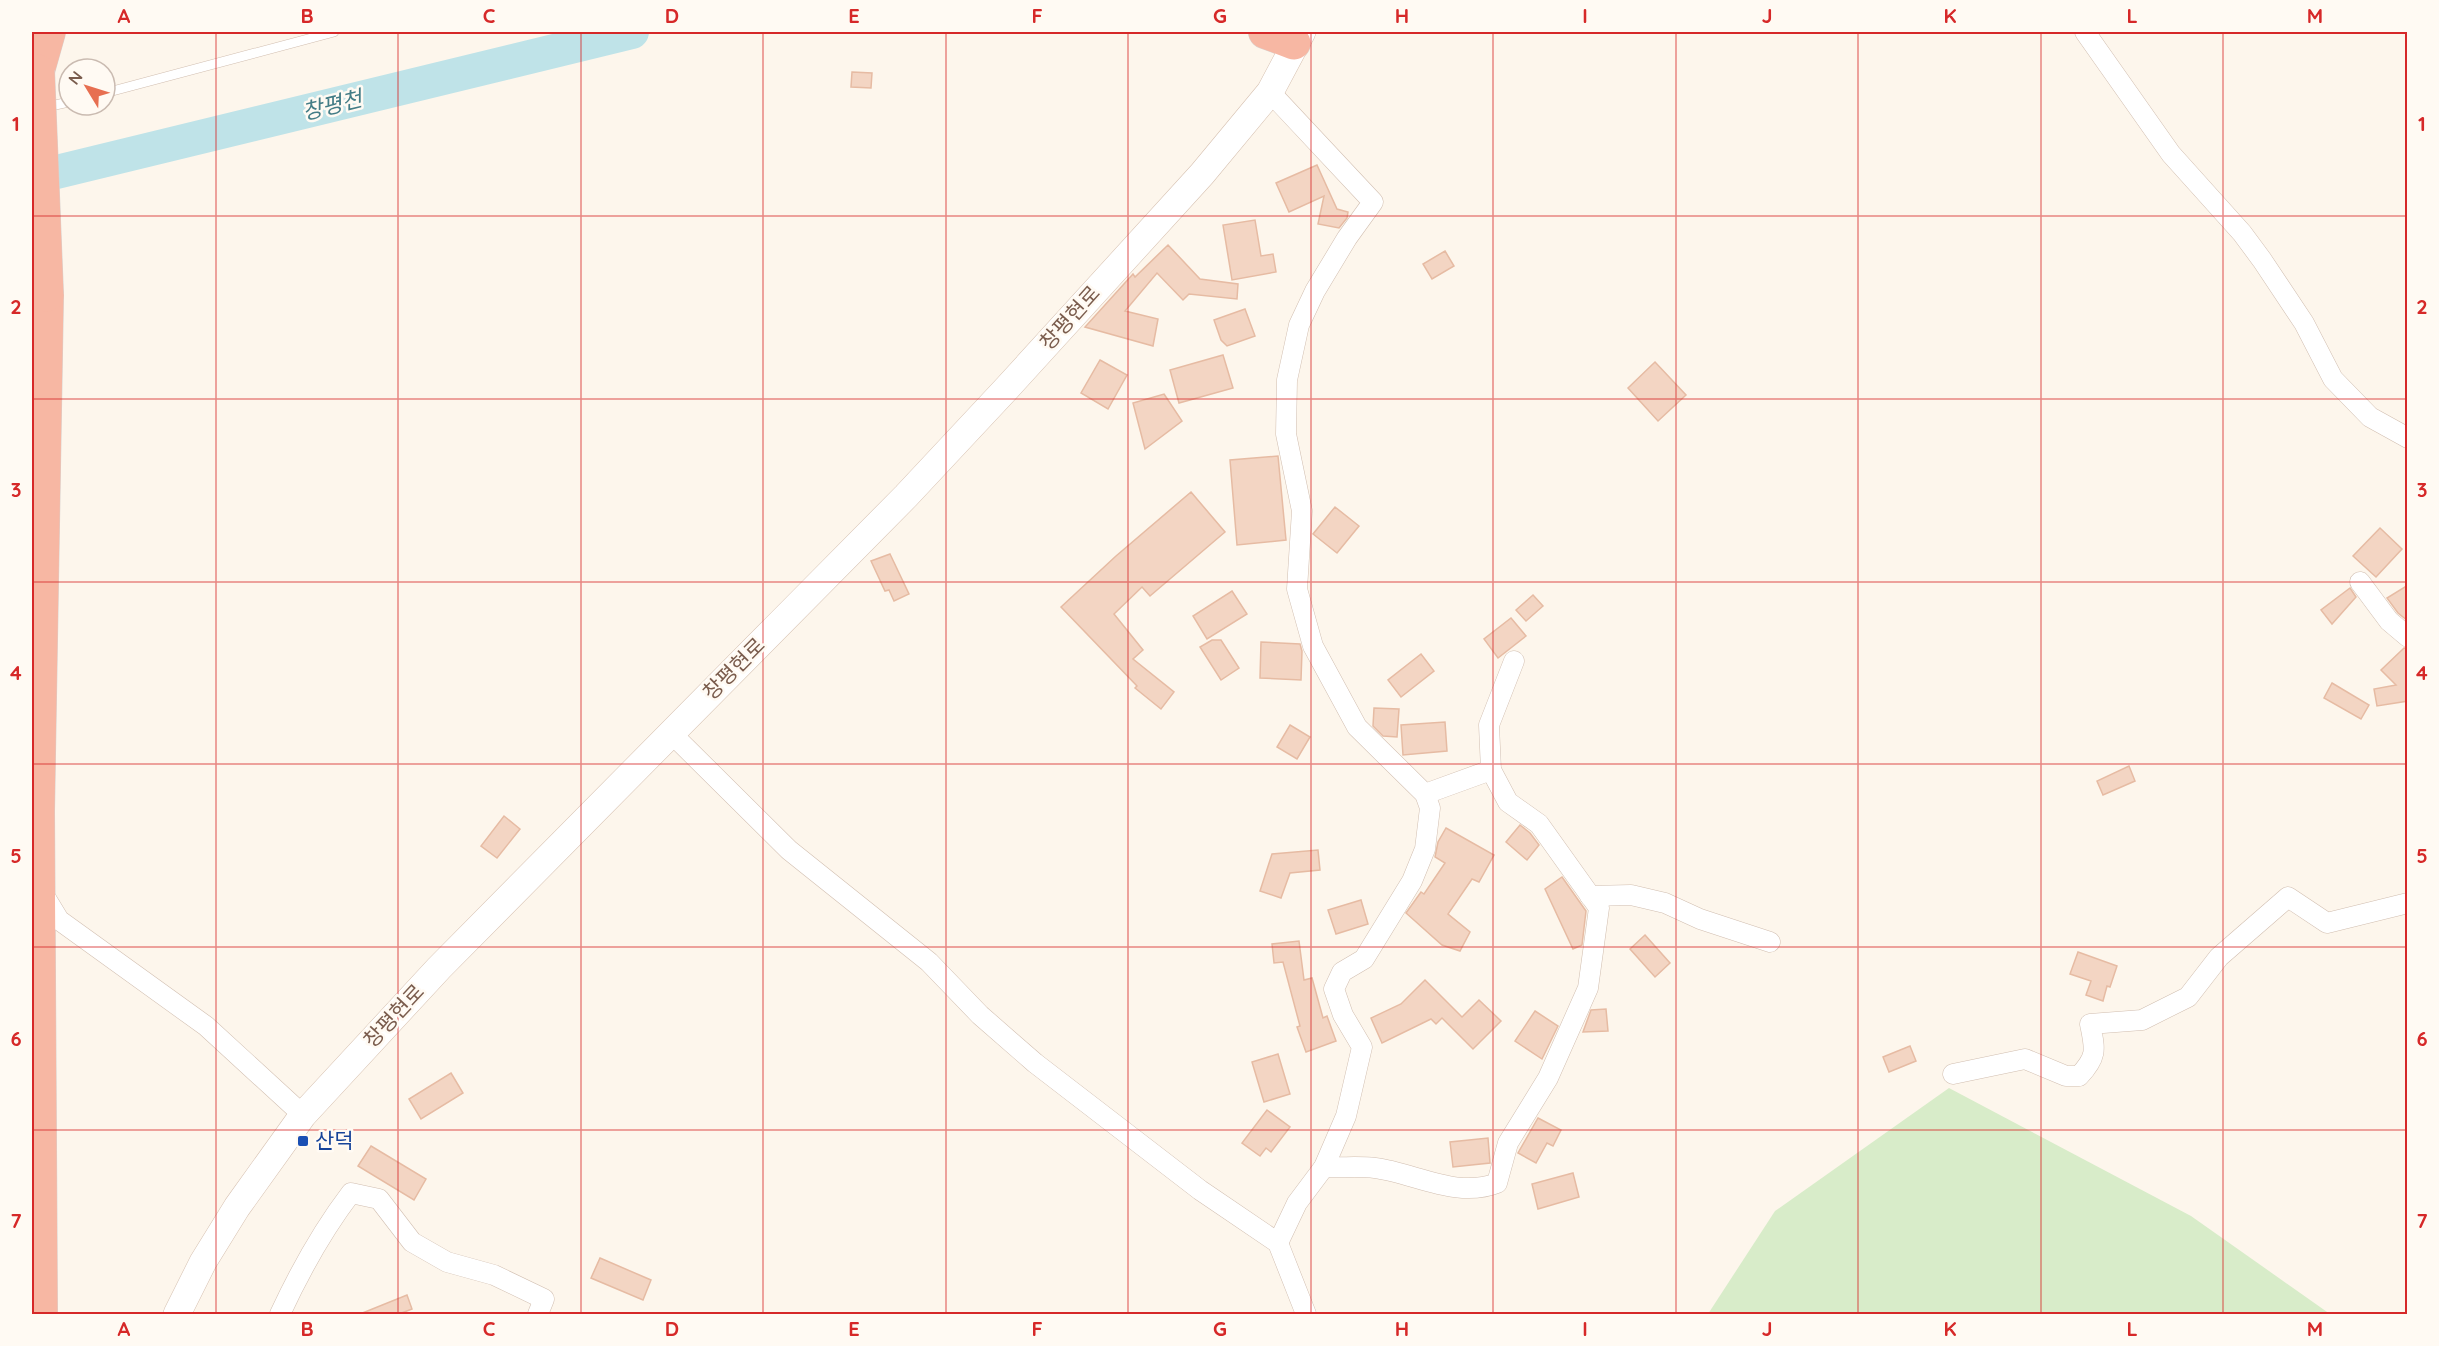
<svg xmlns="http://www.w3.org/2000/svg" width="2439" height="1346" viewBox="0 0 2439 1346" font-family="Quicksand,'Noto Sans KR',sans-serif">
<style>
.green{fill:#d8ecc9}
.lines{fill:none;stroke-linecap:round;stroke-linejoin:round}
.river{stroke:#bfe3e8;stroke-width:34}
.building{fill:#f3d5c3;stroke:#e6bba3;stroke-width:1.5}
.service-casing{stroke:#d1beb0;stroke-width:10}
.minor-casing{stroke:#d1beb0;stroke-width:21}
.secondary-casing{stroke:#d6c0b0;stroke-width:28}
.motorway-casing{stroke:#dad1cd;stroke-width:34}
.service{stroke:#fff;stroke-width:9}
.minor{stroke:#fff;stroke-width:20}
.secondary{stroke:#fff;stroke-width:27}
.motorway{stroke:#f7b7a3;stroke-width:33}
.motorway-bridge-casing{stroke:#dad1cd;stroke-width:34;stroke-linecap:butt}
.motorway-bridge{stroke:#f7b7a3;stroke-width:33}
.grid{fill:none;stroke:#d62828;stroke-width:1.5;stroke-opacity:0.55}
.transit-dot{fill:#1a4fb4;stroke:#fffaf3;stroke-width:2}
.labels{text-anchor:middle;stroke-width:5;stroke-linejoin:round;paint-order:stroke}
.street-label{font-size:21px;fill:#7a5c4d;stroke:#fffaf3}
.transit-label{font-size:21px;fill:#164399;stroke:#fffaf3;text-anchor:start}
.water-label{font-size:22px;font-style:italic;fill:#437c86;stroke:#fffaf3}
.neatline{fill:none;stroke:#d62828;stroke-width:2}
.grid-label{font-size:20px;text-anchor:middle;font-weight:bold;fill:#d62828}
</style>
<rect width="100%" height="100%" fill="#fdf6ec"/>
<polygon class="green" points="1949,1088 2191,1216 2330,1314 1708,1314 1775,1211"/>
<g class="lines">
<polyline class="river" points="32,178 632,32"/>
</g>
<g class="building">
<polygon points="852,72 872,73 871,88 851,87"/>
<polygon points="1317,165 1337,209 1348,212 1347,218 1339,228 1318,224 1324,196 1289,212 1276,183"/>
<polygon points="1255,220 1261,256 1273,254 1276,272 1232,280 1223,225"/>
<polygon points="1168,245 1200,279 1238,284 1237,299 1189,294 1183,300 1157,273 1125,311 1158,319 1153,346 1085,327 1133,274 1135,277"/>
<polygon points="1445,251 1454,266 1432,279 1423,264"/>
<polygon points="1245,309 1255,336 1227,346 1221,340 1214,320"/>
<polygon points="1223,355 1233,388 1179,403 1170,370"/>
<polygon points="1100,360 1127,375 1108,409 1081,393"/>
<polygon points="1655,362 1686,395 1658,421 1628,388"/>
<polygon points="1164,394 1182,421 1145,449 1133,403"/>
<polygon points="1278,456 1286,540 1237,545 1230,460"/>
<polygon points="1191,492 1225,532 1150,596 1142,587 1114,614 1143,650 1133,659 1174,692 1161,709 1135,688 1137,686 1061,607 1116,556"/>
<polygon points="1335,507 1359,526 1337,553 1313,534"/>
<polygon points="2380,528 2402,549 2376,577 2353,556"/>
<polygon points="890,554 909,594 894,601 889,590 885,591 871,561"/>
<polygon points="2408,585 2408,621 2398,613 2387,598"/>
<polygon points="2350,588 2356,597 2332,624 2321,610"/>
<polygon points="1232,591 1247,614 1207,639 1193,616"/>
<polygon points="1533,595 1543,606 1526,621 1516,610"/>
<polygon points="1511,618 1526,636 1498,658 1484,639"/>
<polygon points="1212,640 1221,640 1239,668 1221,680 1200,647"/>
<polygon points="1261,642 1300,644 1302,651 1301,680 1260,678"/>
<polygon points="2404,648 2408,649 2408,701 2377,706 2374,689 2396,685 2381,670"/>
<polygon points="1421,654 1434,671 1401,697 1388,680"/>
<polygon points="2332,683 2369,705 2361,719 2324,698"/>
<polygon points="1374,708 1399,709 1397,737 1383,736 1373,726"/>
<polygon points="1445,722 1447,751 1403,755 1401,725"/>
<polygon points="1290,725 1310,737 1297,759 1277,747"/>
<polygon points="2129,766 2135,781 2103,795 2097,781"/>
<polygon points="504,816 520,829 497,858 481,846"/>
<polygon points="1520,825 1530,833 1539,845 1527,860 1506,842"/>
<polygon points="1446,828 1494,855 1479,882 1472,879 1448,914 1470,932 1460,951 1442,945 1406,913 1421,892 1424,894 1445,863 1435,857 1438,842"/>
<polygon points="1318,850 1320,870 1290,873 1281,898 1260,891 1272,854"/>
<polygon points="1562,877 1586,911 1582,945 1573,949 1545,889"/>
<polygon points="1361,900 1368,924 1336,934 1328,910"/>
<polygon points="1645,935 1670,963 1655,977 1630,949"/>
<polygon points="1299,941 1304,980 1312,978 1323,1018 1327,1016 1336,1041 1306,1052 1297,1027 1300,1026 1283,962 1274,963 1272,944"/>
<polygon points="2078,952 2117,966 2110,987 2107,986 2103,1001 2086,995 2091,981 2070,974"/>
<polygon points="1425,980 1462,1017 1479,1000 1501,1021 1473,1049 1442,1018 1436,1024 1431,1019 1382,1043 1371,1018 1401,1004"/>
<polygon points="1606,1009 1608,1031 1583,1032 1591,1010"/>
<polygon points="1535,1011 1558,1026 1542,1059 1515,1041"/>
<polygon points="1910,1046 1916,1061 1889,1072 1883,1057"/>
<polygon points="1278,1054 1290,1094 1264,1102 1252,1062"/>
<polygon points="451,1073 463,1093 421,1119 409,1099"/>
<polygon points="1267,1110 1290,1127 1271,1152 1266,1148 1260,1156 1242,1143"/>
<polygon points="1538,1118 1561,1130 1553,1146 1547,1143 1536,1163 1518,1153"/>
<polygon points="1488,1138 1490,1163 1453,1167 1450,1142"/>
<polygon points="371,1146 426,1179 414,1200 358,1166"/>
<polygon points="1573,1173 1579,1197 1538,1209 1532,1184"/>
<polygon points="600,1258 651,1280 643,1300 591,1278"/>
<polygon points="407,1295 412,1309 399,1314 360,1314"/>
</g>
<g class="lines">
<defs>
<g id="service">
<polyline points="105,93 334,32"/>
<polyline points="46,107 69,102"/>
</g>
<g id="minor">
<polyline points="2085,32 2171,154 2242,233 2262,260 2304,323 2333,379 2370,417 2408,438"/>
<polyline points="1270,92 1373,202 1347,238 1315,291 1299,325 1287,380 1286,434 1302,511 1297,589 1313,646 1357,727 1425,794 1430,808 1425,849 1412,881 1364,959 1342,972 1334,989 1343,1015 1362,1047 1346,1116 1324,1167 1297,1203 1278,1243"/>
<polyline points="2360,582 2389,621 2408,637"/>
<polyline points="671,733 789,850 929,962 980,1015 1035,1063 1200,1190 1278,1243 1306,1314"/>
<polyline points="1425,794 1491,770"/>
<polyline points="1590,896 1631,895 1665,903 1700,919 1770,942"/>
<polyline points="45,897 59,920 206,1026 303,1115"/>
<path d="M1953,1074L2025,1059L2066,1076H2079C2098,1056 2095,1049 2090,1024L2142,1020L2188,997L2219,957L2288,897L2327,923L2408,903"/>
<path d="M1324,1167C1341,1168 1359,1166 1375,1168C1415,1173 1457,1199 1497,1183L1508,1143L1548,1078L1588,988L1599,908L1539,824L1508,802L1491,770L1489,725L1514,661"/>
<path d="M280,1314C300,1271 322,1231 351,1193L379,1199L412,1242L447,1262L494,1275L544,1299L538,1314"/>
</g>
<polyline id="secondary" points="177,1314 203,1262 237,1207 303,1115 439,968 906,496 1007,388 1202,174 1270,92 1302,32"/>
<g id="motorway">
<polyline points="1265,32 1294,43"/>
<polyline points="38,71 49,32"/>
<polyline points="41,1314 38,811 47,295"/>
</g>
</defs>
<use href="#service" class="service-casing"/>
<use href="#minor" class="minor-casing"/>
<use href="#secondary" class="secondary-casing"/>
<use href="#motorway" class="motorway-casing"/>
<use href="#service" class="service"/>
<use href="#minor" class="minor"/>
<use href="#secondary" class="secondary"/>
<use href="#motorway" class="motorway"/>
<defs>
<polyline id="motorway-bridge" points="38,71 47,295"/>
</defs>
<use href="#motorway-bridge" class="motorway-bridge-casing"/>
<use href="#motorway-bridge" class="motorway-bridge"/>
</g>
<path class="grid" d="M216,32V1314M398,32V1314M581,32V1314M763,32V1314M946,32V1314M1128,32V1314M1311,32V1314M1493,32V1314M1676,32V1314M1858,32V1314M2041,32V1314M2223,32V1314M32,216H2408M32,399H2408M32,582H2408M32,764H2408M32,947H2408M32,1130H2408"/>
<rect class="transit-dot" x="297" y="1135" width="12" height="12" rx="3"/>
<g class="labels">
<g class="street-label">
<text transform="translate(1070 318) rotate(-48)" y="7">창평현로</text>
<text transform="translate(734 669) rotate(-45)" y="7">창평현로</text>
<text transform="translate(394 1016) rotate(-47)" y="7">창평현로</text>
</g>
<g class="transit-label">
<text x="315" y="1148">산덕</text>
</g>
<g class="water-label">
<text transform="translate(332 105) rotate(-14)" y="8">창평천</text>
</g>
</g>
<rect width="2439" height="1346" fill="none" stroke="#fffaf3" stroke-width="66"/>
<g transform="translate(87 87) rotate(308)"><circle r="28" fill="#fffaf3" stroke="#cabbb1" stroke-width="1.5"/>
<path d="M0-4.5L10 22L0 15L-10 22Z" fill="#e76f51"/>
<text y="-9" font-size="16" font-weight="bold" text-anchor="middle" fill="#7a5c4d">N</text>
</g>
<rect x="33" y="33" width="2373" height="1280" class="neatline"/>
<g class="grid-label">
<text x="124" y="23">A</text>
<text x="307" y="23">B</text>
<text x="489" y="23">C</text>
<text x="672" y="23">D</text>
<text x="854" y="23">E</text>
<text x="1037" y="23">F</text>
<text x="1220" y="23">G</text>
<text x="1402" y="23">H</text>
<text x="1585" y="23">I</text>
<text x="1767" y="23">J</text>
<text x="1950" y="23">K</text>
<text x="2132" y="23">L</text>
<text x="2315" y="23">M</text>
<text x="16" y="131">1</text>
<text x="2422" y="131">1</text>
<text x="16" y="314">2</text>
<text x="2422" y="314">2</text>
<text x="16" y="497">3</text>
<text x="2422" y="497">3</text>
<text x="16" y="680">4</text>
<text x="2422" y="680">4</text>
<text x="16" y="863">5</text>
<text x="2422" y="863">5</text>
<text x="16" y="1046">6</text>
<text x="2422" y="1046">6</text>
<text x="16" y="1228">7</text>
<text x="2422" y="1228">7</text>
<text x="124" y="1336">A</text>
<text x="307" y="1336">B</text>
<text x="489" y="1336">C</text>
<text x="672" y="1336">D</text>
<text x="854" y="1336">E</text>
<text x="1037" y="1336">F</text>
<text x="1220" y="1336">G</text>
<text x="1402" y="1336">H</text>
<text x="1585" y="1336">I</text>
<text x="1767" y="1336">J</text>
<text x="1950" y="1336">K</text>
<text x="2132" y="1336">L</text>
<text x="2315" y="1336">M</text>
</g>
</svg>
